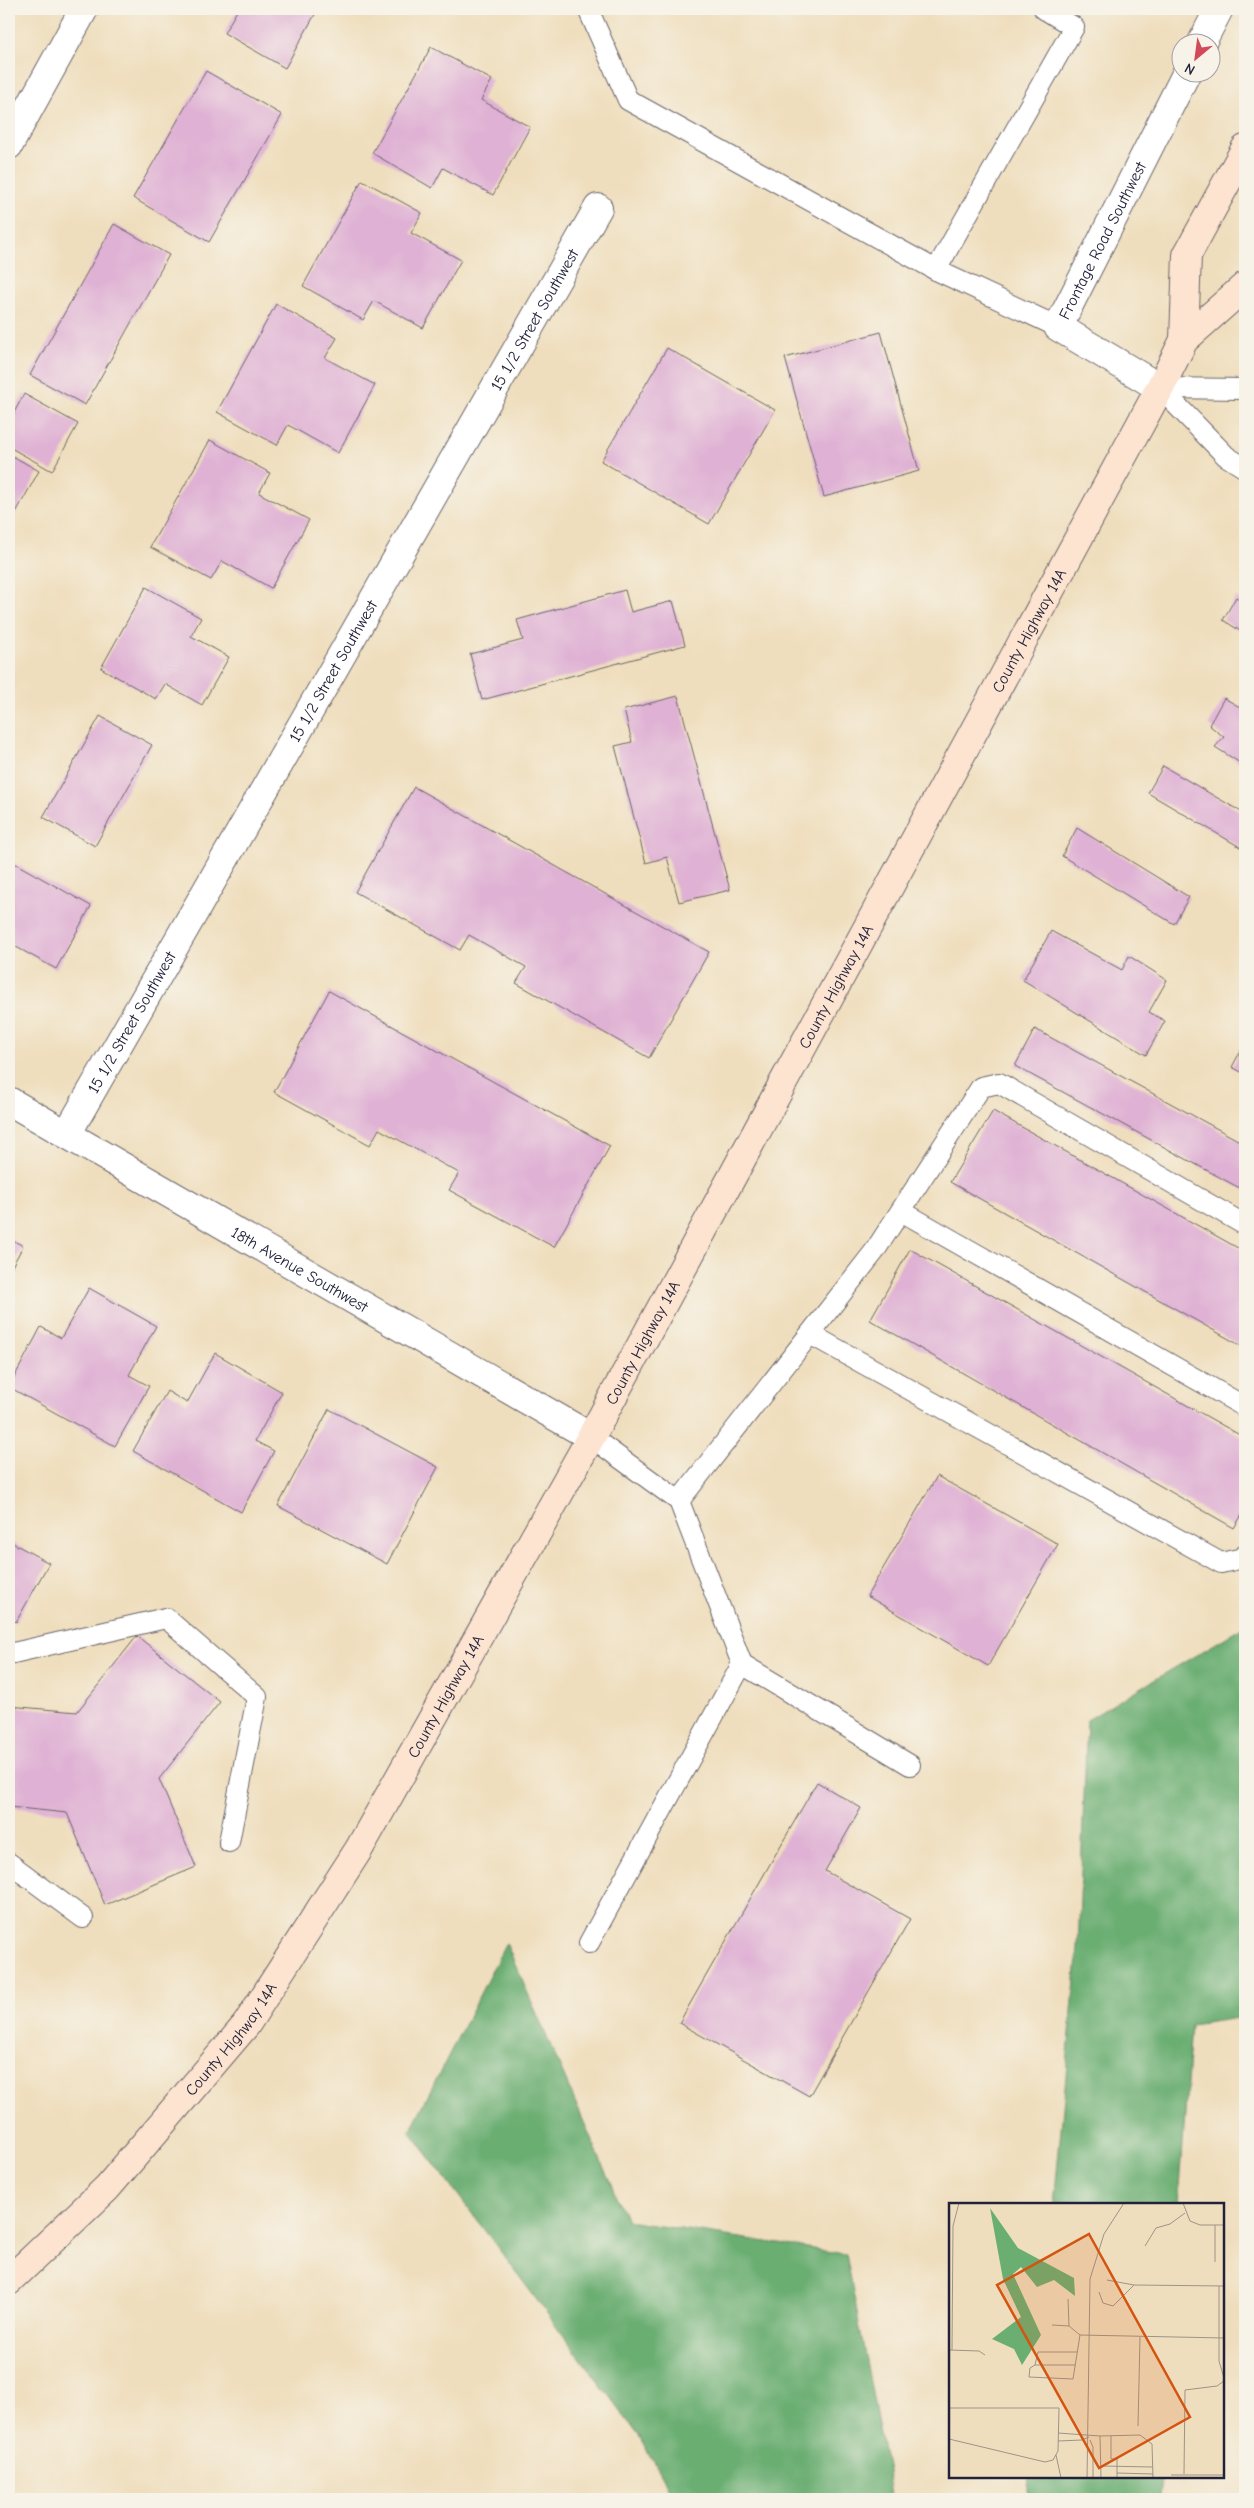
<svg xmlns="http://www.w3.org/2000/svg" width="1254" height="2508" viewBox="0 0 1254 2508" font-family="'Comic Neue',sans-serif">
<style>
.forest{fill:#6bae72;stroke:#466856}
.building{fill:#dfb1d4}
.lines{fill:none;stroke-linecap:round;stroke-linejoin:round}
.service-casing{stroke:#6a6468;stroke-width:22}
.minor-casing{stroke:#6a6468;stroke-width:30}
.secondary-casing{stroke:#6a6468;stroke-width:30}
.service{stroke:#fff;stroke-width:20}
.minor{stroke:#fff;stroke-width:28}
.secondary{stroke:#fde4d1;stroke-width:28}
.labels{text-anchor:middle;stroke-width:4;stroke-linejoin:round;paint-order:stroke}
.street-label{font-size:16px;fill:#22223b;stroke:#f7f3e8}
.inset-road{fill:none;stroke:#9d9389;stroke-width:1}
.view{fill:#d45411;fill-opacity:0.15;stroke:#d45411;stroke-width:2.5}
.inset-edge{fill:none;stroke:#22223b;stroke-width:2.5}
</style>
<rect width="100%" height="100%" fill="#f7f3e8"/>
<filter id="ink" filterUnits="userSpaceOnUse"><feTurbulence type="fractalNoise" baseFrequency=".02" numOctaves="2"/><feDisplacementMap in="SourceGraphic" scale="10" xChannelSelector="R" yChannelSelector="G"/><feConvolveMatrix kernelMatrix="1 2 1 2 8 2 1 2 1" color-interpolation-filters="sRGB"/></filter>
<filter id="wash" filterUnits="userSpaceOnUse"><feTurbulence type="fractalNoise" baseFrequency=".0096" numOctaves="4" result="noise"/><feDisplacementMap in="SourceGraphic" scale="20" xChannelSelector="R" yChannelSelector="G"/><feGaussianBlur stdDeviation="1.12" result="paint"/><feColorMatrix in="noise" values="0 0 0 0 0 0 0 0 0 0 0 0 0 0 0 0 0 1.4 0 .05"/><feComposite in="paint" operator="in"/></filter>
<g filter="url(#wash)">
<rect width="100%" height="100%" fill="#efdebd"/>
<g class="forest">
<polygon points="1245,1626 1245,2017 1191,2025 1179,2204 1054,2204 1078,1947 1087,1720"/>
<polygon points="506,1943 627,2221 846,2254 892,2499 674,2499 639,2436 410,2131"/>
<polygon points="1028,2477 1162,2477 1160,2499 1026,2499"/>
</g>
<g id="blocks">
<g class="building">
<polygon points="238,9 318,9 285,68 224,33"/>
<polygon points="431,47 492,80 481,100 530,127 493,195 443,168 432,188 372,153"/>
<polygon points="206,71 282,115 209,242 133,198"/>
<polygon points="362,180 422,213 411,233 461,260 423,328 374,301 363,320 303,286"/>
<polygon points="114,224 169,255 85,405 30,375"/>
<polygon points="276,304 337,338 325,358 375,385 338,453 288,425 277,445 217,412"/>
<polygon points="881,332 919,471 824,497 785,358"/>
<polygon points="667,348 775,410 709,524 601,461"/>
<polygon points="24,394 78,424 52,471 9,447 9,422"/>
<polygon points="210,440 270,473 259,493 309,520 271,588 222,561 211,580 150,547"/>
<polygon points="9,454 39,471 9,525"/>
<polygon points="146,587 201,618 191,636 229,657 202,705 165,684 156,699 101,668"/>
<polygon points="625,590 631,612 673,601 685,645 482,700 470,654 523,640 517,620"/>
<polygon points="1236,597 1245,603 1245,634 1223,620"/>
<polygon points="678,696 730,890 679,902 667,857 646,863 615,746 632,742 624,710"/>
<polygon points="1224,698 1245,710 1245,766 1215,747 1224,737 1209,725"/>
<polygon points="100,716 152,745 95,846 43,817"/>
<polygon points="1163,766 1245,814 1245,850 1148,793"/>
<polygon points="414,787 709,952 649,1058 516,983 526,967 469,935 460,950 355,892"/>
<polygon points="1077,828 1189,897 1174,924 1062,856"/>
<polygon points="9,860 91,906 56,969 9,943"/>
<polygon points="1051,931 1122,970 1129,956 1167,980 1149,1012 1165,1021 1146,1055 1023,980"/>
<polygon points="329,991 610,1146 554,1247 449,1190 459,1173 379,1129 370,1145 274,1092"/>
<polygon points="1035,1029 1245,1144 1245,1191 1015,1066"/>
<polygon points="1245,1043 1245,1074 1232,1067"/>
<polygon points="993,1111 1245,1252 1245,1348 950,1182"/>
<polygon points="9,1238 23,1246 9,1272"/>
<polygon points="910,1249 1245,1438 1245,1510 1234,1528 870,1320"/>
<polygon points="89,1288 156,1326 129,1375 149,1386 115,1446 9,1387 41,1327 61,1338"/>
<polygon points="9,1303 15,1306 9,1318"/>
<polygon points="215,1353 282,1392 255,1441 274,1451 241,1512 133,1451 167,1391 187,1403"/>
<polygon points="329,1409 438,1467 387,1564 278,1506"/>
<polygon points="937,1476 1058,1544 988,1666 867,1596"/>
<polygon points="9,1541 49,1563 16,1622 9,1617"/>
<polygon points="137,1636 220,1702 159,1779 196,1867 105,1905 67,1813 9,1807 9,1706 77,1712"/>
<polygon points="817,1782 861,1808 825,1871 910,1919 809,2096 679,2023"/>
</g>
</g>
</g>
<g filter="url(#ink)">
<use href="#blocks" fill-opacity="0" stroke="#6a6468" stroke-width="1"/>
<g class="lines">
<defs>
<g id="service">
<polyline points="588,9 628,100 936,270 1058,327"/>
<polyline points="936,270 1074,27 1044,9"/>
<polyline points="1160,388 1226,456 1245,468"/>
<polyline points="1160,388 1245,389"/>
<polyline points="901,1211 1245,1407"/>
<polyline points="810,1334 1221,1563 1243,1558 1245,1555"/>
<polyline points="679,1501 874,1252 981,1087 999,1083 1245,1225"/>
<polyline points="9,1654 166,1618 257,1697 229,1842"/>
<polyline points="742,1664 910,1765"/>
<polyline points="9,1863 83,1918"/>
<polyline points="589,1943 742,1664 679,1501 591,1437"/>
</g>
<g id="minor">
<polyline points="1202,42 1219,9"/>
<polyline points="9,145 84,9"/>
<path id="s1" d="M1160,388L1058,327L1187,72"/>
<path id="s2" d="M9,1101L591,1437"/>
<path id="s3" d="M67,1134L598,208"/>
</g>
<g id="secondary">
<polyline points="1184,340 1187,255 1245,149"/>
<path id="s4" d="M9,2281L107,2188L246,2025L359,1849L591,1437L1160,388L1184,340L1245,286"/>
</g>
</defs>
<use href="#service" class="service-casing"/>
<use href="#minor" class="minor-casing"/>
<use href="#secondary" class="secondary-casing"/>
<use href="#service" class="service"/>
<use href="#minor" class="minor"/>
<use href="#secondary" class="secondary"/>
</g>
</g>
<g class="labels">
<g class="street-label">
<text dy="6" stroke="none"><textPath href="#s1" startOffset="216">Frontage Road Southwest</textPath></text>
<text dy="6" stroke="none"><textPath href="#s3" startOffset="939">15 1/2 Street Southwest</textPath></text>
<text dy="6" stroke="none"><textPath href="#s4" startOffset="1949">County Highway 14A</textPath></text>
<text dy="6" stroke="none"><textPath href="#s3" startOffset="534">15 1/2 Street Southwest</textPath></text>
<text dy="6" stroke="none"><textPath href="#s4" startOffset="1544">County Highway 14A</textPath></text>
<text dy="6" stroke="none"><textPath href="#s3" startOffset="129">15 1/2 Street Southwest</textPath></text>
<text dy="6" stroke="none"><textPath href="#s2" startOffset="336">18th Avenue Southwest</textPath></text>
<text dy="6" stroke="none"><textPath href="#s4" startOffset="1139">County Highway 14A</textPath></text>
<text dy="6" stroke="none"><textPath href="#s4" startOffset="734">County Highway 14A</textPath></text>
<text dy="6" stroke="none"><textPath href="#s4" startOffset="329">County Highway 14A</textPath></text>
</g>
</g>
<g transform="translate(949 2203)">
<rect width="275" height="275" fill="#efdebd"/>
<path d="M41,5L69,45L125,75L126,93L105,77L88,84L72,64L64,71L92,132L73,162L65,146L43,136L72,114L54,76Z" fill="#6bae72"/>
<path class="inset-road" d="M234,0L241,18L251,22H275M266,22V59M196,43L207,25L221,21L236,10M158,77L185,82L275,83M270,83V158L275,175M150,89L154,100L164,103L185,82M119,96L120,123L131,132L275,135M103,122L120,123M0,147L30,148L36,152M3,147L4,23L10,0M128,149H89L86,162L81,165L80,174L124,176L131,132M86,162H126M0,205H110L109,248L104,257L96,259L0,236M189,223L191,134M109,230L151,233L152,275M151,233L191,232L203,241L204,275M162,233V256H168V275M141,237L144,244V275M109,238L133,237L140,234M107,252L112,275M152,263L204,264M168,270L204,271M235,271L236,187L268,183L275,178M222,272H275M138,275L141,76L155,31L175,0"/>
<path class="view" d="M140,31L241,214L150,265L48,82Z"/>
<rect width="275" height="275" class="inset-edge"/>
</g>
<rect width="1254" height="2508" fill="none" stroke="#f7f3e8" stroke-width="30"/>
<g transform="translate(1196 58) rotate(209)"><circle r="24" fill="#f7f3e8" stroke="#a29fa3"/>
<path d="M0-4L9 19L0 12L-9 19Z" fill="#d1495b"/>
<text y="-8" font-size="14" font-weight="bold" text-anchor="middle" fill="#22223b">N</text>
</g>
</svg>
